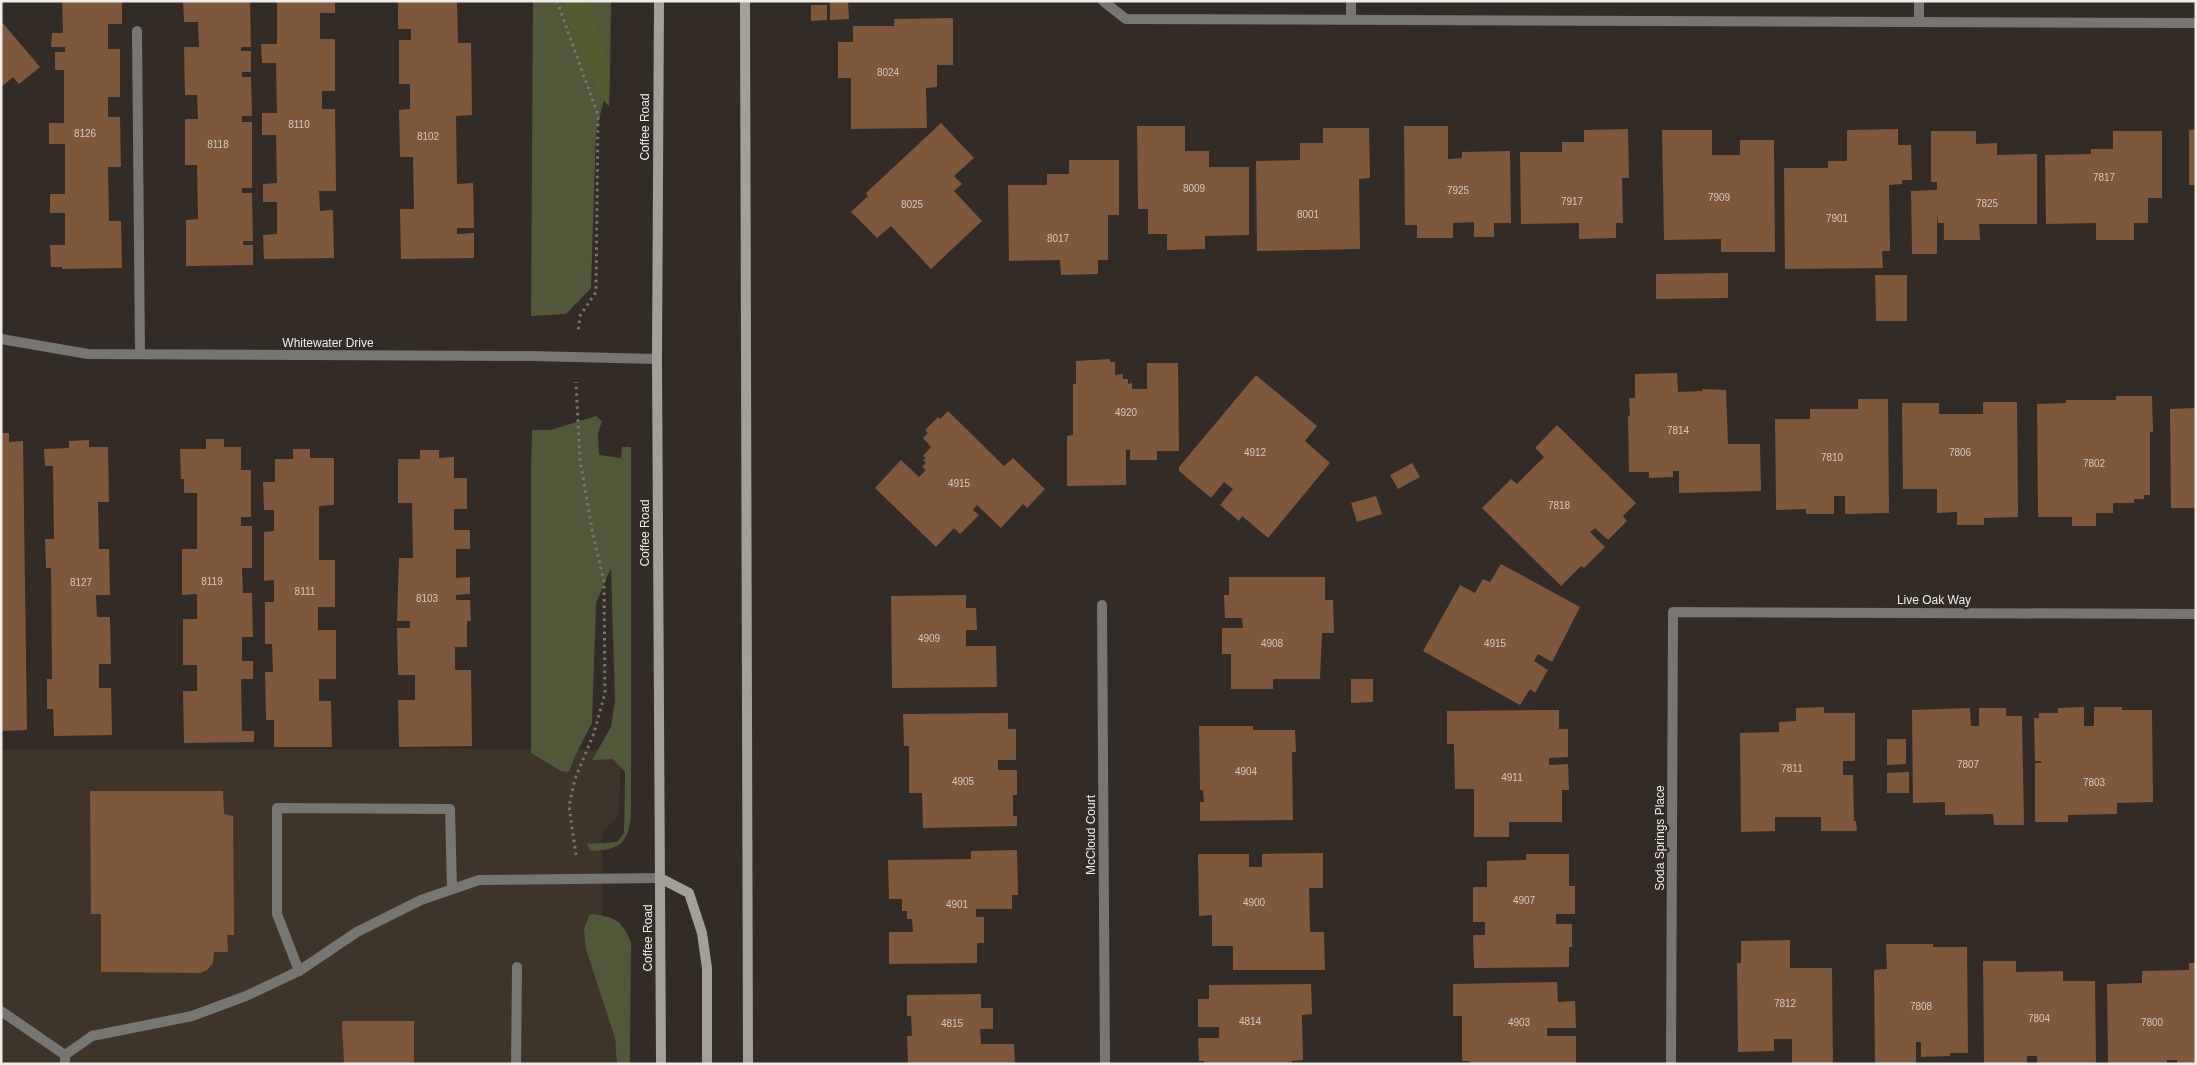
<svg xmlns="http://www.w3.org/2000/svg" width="2197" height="1065" viewBox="0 0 2197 1065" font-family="Helvetica,sans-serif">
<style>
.built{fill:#3f3429}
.green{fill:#52573a}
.forest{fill:#545b30}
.building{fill:#7e583d}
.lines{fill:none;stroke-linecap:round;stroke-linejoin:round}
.path{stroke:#7b7570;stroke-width:3;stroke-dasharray:2.5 4;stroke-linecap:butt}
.service{stroke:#787672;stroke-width:10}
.minor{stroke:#787672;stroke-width:10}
.secondary{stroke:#a39f99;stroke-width:10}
.labels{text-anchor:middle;stroke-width:5;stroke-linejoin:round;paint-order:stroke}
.number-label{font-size:10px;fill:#d4c7bd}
.street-label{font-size:12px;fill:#f0ece8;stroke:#322b26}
</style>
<rect width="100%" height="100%" fill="#322b26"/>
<polygon class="built" points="1,749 621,749 619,815 602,833 602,929 618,1064 1,1064"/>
<g class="green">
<polygon points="533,1 611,1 610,75 596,132 591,288 566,314 531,316"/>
<path d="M596,416L602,421L598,433L599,455L621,458L622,447H631V816C628,844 619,850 591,851L587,844L617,842L624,833L625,772L613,759L592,760L611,727L615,700L611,568L596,603L592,723L574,758L569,772L561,771L531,753V471L532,430H551Z"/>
<path d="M590,914C615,917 621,919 631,942L630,1064H617L615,1038L586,949L584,928Z"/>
</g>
<polygon class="forest" points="563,1 589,1 610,75 609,106 601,98 596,83 573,38"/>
<g class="building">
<polygon points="62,1 122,1 122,24 108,24 108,49 120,49 120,97 108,97 108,117 120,117 121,167 108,167 109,221 121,221 122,268 62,269 62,267 51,267 50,245 65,245 65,213 50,213 50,194 65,194 65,144 49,144 49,123 64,123 64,70 55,70 55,52 65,52 65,47 51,47 52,33 63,33"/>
<polygon points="183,1 250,1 251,47 241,47 241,51 251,51 251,72 242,72 242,77 251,77 252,116 242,116 242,122 252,122 252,188 242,188 242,193 252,193 253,241 243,241 243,245 253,245 253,265 186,266 186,220 198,219 197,165 185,165 185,119 198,119 197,95 185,95 184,47 199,47 198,22 184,22"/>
<polygon points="277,1 335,1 335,13 320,13 320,39 335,39 335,91 322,91 322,109 335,109 336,191 319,191 320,211 333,210 334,258 264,259 263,235 277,234 277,202 263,202 263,184 277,183 276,135 262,135 262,113 277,113 276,63 262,63 261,44 277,44"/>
<polygon points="398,1 457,1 458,43 471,43 472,115 456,116 457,184 473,183 474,228 457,228 457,234 474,233 474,258 401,259 400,209 414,209 413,157 400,157 399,110 410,109 410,84 399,84 399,40 411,40 411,29 398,29"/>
<polygon points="830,2 848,2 849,19 830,20"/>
<polygon points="811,5 827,5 827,20 811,21"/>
<polygon points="953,18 953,65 937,65 937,87 926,88 927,128 851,129 851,78 838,78 838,42 853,42 853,26 894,26 894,19"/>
<polygon points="1,21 40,67 19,84 13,77 1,87"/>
<polygon points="941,123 974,158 954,176 962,184 954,191 982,221 931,269 891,226 877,238 851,212 868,196 866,193"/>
<polygon points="1137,126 1185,126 1185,151 1209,151 1209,167 1249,167 1249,235 1205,236 1205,249 1167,250 1167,234 1148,234 1148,209 1138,209"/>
<polygon points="1404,126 1448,126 1448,159 1462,158 1462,152 1510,151 1511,223 1494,223 1494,237 1474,237 1474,222 1453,223 1453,238 1417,238 1417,225 1405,225"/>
<polygon points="1323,128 1369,128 1370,178 1359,179 1360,249 1257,251 1256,161 1300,160 1300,143 1323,143"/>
<polygon points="1628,129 1629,178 1622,178 1623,223 1616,223 1616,238 1579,239 1579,223 1521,224 1520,152 1562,152 1562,142 1584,142 1584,130"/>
<polygon points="1898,129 1898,145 1911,145 1912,180 1902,180 1902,184 1889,185 1890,251 1882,251 1883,268 1785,269 1784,168 1828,168 1828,161 1847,161 1847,130"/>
<polygon points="2196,129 2196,185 2189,185 2189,130"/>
<polygon points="1662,130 1712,130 1712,155 1740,155 1740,140 1774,140 1775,252 1721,252 1721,239 1664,240"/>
<polygon points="1931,131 1976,131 1976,144 1997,143 1997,155 2037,154 2037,224 1979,224 1980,240 1944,240 1944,223 1938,223 1937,213 1937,254 1912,254 1911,191 1937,190 1937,182 1931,182"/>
<polygon points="2113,131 2162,131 2162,198 2148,198 2148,223 2134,223 2134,240 2096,240 2096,223 2046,224 2045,155 2091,154 2091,149 2113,149"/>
<polygon points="1069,160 1119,160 1119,215 1108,215 1108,260 1098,260 1098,274 1061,275 1060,260 1009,261 1008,185 1047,185 1047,174 1069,174"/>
<polygon points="1728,273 1728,298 1656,299 1656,274"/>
<polygon points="1875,275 1907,275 1907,321 1876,321"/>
<polygon points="1110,359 1110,362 1115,362 1115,375 1123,374 1123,379 1128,379 1128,384 1132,383 1132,389 1147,389 1147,363 1178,363 1179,451 1157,451 1157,460 1130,460 1130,450 1126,450 1126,485 1067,486 1067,436 1073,435 1073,384 1076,384 1076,361"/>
<polygon points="1677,373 1678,392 1703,391 1702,389 1726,390 1728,444 1760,444 1761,491 1679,493 1679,471 1673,471 1673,477 1649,478 1649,472 1629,472 1628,416 1630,416 1629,398 1635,398 1635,374"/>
<polygon points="1256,375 1317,426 1305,441 1330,463 1268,538 1242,516 1239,521 1220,505 1233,489 1224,482 1211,498 1179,471 1179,467"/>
<polygon points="2116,396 2152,396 2153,432 2150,432 2150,495 2144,495 2144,499 2134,499 2134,503 2113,503 2113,513 2096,513 2096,526 2072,526 2072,517 2038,517 2037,404 2066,403 2066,400 2116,400"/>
<polygon points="1858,399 1888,399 1889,513 1845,514 1845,496 1834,496 1834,514 1806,514 1806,509 1776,510 1775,419 1810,419 1810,409 1858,409"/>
<polygon points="1983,402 2017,402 2018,517 1984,518 1984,525 1957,525 1957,512 1937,513 1937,489 1903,489 1902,403 1939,403 1939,414 1983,414"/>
<polygon points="2196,408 2196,508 2171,508 2170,409"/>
<polygon points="948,411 1004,466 1013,458 1045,489 1027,508 1023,504 1001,528 977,505 973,510 979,515 960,534 954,528 936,547 875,488 901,460 919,477 926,470 922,467 926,463 923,460 926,458 923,456 931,447 923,438 928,433 925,430 938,417 940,419"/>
<polygon points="1557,425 1636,503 1623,516 1627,521 1608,540 1595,528 1590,532 1605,547 1584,568 1581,566 1561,586 1482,508 1511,479 1517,484 1544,457 1535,448"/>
<polygon points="1,433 9,433 9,442 23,441 27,730 1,731"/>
<polygon points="206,439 224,439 224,447 241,447 241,470 251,470 251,517 241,517 241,526 252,526 252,568 242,568 243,593 252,593 253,637 242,637 242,661 253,661 253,679 241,679 242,731 254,731 254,742 184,743 183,691 197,691 197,665 183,665 183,619 197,619 197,594 182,595 182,549 197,549 197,493 184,493 184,479 181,479 180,449 206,449"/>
<polygon points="89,440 89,447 108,447 109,502 98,502 99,549 109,549 110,595 96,595 97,617 110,617 111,664 99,664 99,688 111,688 112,735 54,736 53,709 47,709 47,679 52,679 51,568 46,568 45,539 54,539 53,466 45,466 44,449 69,448 69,441"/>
<polygon points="293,449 310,449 310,458 334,458 334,505 319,506 319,560 335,560 335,607 318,607 318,630 336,630 336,679 319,679 319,701 331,701 332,747 274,747 274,720 266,720 265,672 273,672 272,644 265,644 265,602 274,602 274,580 264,581 264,532 274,531 274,510 264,510 263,482 275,482 275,459 293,459"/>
<polygon points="420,450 439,450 439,458 454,457 454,478 467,478 467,509 454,509 454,530 470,530 470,549 456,549 456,578 470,577 470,594 456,595 456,600 470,600 471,621 467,621 467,647 455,647 455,670 471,670 472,746 399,747 398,700 415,700 415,675 398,675 397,628 410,628 410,621 397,621 399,558 413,558 412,503 398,503 398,459 420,459"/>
<polygon points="1412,463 1420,477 1398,489 1390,475"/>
<polygon points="1376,496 1382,514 1357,522 1351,503"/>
<polygon points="1501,564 1580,607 1552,662 1538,654 1534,661 1548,670 1535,693 1530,689 1520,705 1423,651 1460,585 1475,593 1483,579 1490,582"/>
<polygon points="1229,577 1325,577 1325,600 1333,600 1334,633 1322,633 1320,679 1273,679 1273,689 1231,689 1231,654 1222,654 1222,628 1243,628 1242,618 1225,618 1224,595 1229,595"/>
<polygon points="966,595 966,608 976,608 977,630 966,630 966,646 996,646 997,687 892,688 891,596"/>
<polygon points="1351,679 1373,679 1373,702 1351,703"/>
<polygon points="1824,707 1824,713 1855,713 1855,761 1843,761 1843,775 1853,775 1854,821 1856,821 1857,831 1821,831 1821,817 1775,817 1775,831 1741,832 1740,733 1779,732 1779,722 1796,721 1796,708"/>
<polygon points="2084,707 2084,726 2094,726 2094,707 2122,707 2122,710 2152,710 2153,802 2117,803 2117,814 2068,815 2068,822 2035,822 2035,763 2041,763 2041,761 2035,761 2034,718 2039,718 2039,713 2058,713 2058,708"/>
<polygon points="1970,708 1971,726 1979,726 1979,708 2006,708 2006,716 2022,716 2024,825 1994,825 1993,814 1945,815 1945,802 1913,803 1912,710"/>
<polygon points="1559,710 1559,729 1568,729 1568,757 1549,758 1549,765 1568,764 1569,790 1562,790 1562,822 1509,822 1509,837 1474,837 1474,789 1455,789 1454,744 1447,744 1447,711"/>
<polygon points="1008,713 1008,729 1016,729 1016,760 998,760 998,770 1017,770 1017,795 1013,795 1013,816 1017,816 1017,826 923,828 922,793 909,793 909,746 904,746 903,714"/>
<polygon points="1199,726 1253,726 1253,730 1295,730 1296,752 1292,752 1293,820 1200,821 1200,802 1204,802 1203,790 1200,790"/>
<polygon points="1887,739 1906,739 1906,764 1887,765"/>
<polygon points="1909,772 1909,793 1887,793 1887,773"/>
<polygon points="90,791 223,791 224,814 233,816 234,935 227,935 228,952 214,952 213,963 207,970 200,973 101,972 101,914 91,914"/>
<polygon points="1017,850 1018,895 1012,895 1012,909 976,909 976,917 984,917 984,943 977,943 977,963 889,964 889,932 913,932 912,919 907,919 907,911 902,911 902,899 889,899 888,860 971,859 971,851"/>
<polygon points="1323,853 1323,888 1309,888 1310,932 1324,932 1325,970 1233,970 1233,946 1212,946 1212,915 1199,916 1198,854 1249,854 1249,867 1262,867 1262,854"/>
<polygon points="1526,854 1569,854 1569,886 1575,886 1575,914 1556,914 1556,924 1572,924 1572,947 1569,947 1569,967 1474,968 1473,935 1485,935 1485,922 1473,922 1473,887 1487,887 1487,861 1526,860"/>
<polygon points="1790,940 1790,968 1832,968 1833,1064 1792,1064 1792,1039 1774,1039 1774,1051 1738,1052 1737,963 1741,963 1741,941"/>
<polygon points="1886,944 1933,944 1933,947 1967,947 1968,1053 1950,1053 1950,1056 1921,1057 1921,1042 1916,1042 1916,1064 1875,1064 1874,970 1887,969"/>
<polygon points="1983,961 2016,961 2016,972 2063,971 2063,981 2095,981 2096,1064 2037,1064 2037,1056 2027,1056 2027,1064 1984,1064"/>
<polygon points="2189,963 2196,963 2196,1064 2177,1064 2177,1060 2167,1060 2167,1064 2108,1064 2107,984 2142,983 2142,971 2189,970"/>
<polygon points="1557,982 1558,1002 1575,1001 1576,1028 1547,1028 1547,1036 1576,1036 1576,1064 1469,1064 1469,1061 1462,1061 1462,1016 1453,1016 1453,984"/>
<polygon points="1311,984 1312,1014 1302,1015 1303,1060 1292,1061 1292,1064 1204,1064 1204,1061 1199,1061 1198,1038 1219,1038 1219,1027 1198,1027 1198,999 1209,999 1209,985"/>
<polygon points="981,994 981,1008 993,1008 993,1029 980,1029 981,1044 1014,1044 1015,1064 908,1064 907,1036 912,1036 911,1016 907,1016 907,995"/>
<polygon points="342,1021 414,1021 414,1064 344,1064"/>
</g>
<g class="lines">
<g class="path">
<polyline points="557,1 598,115 596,292 580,316 578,331"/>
<polyline points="576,855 569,806 575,779 594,733 605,693 604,581 593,535 580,460 576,382"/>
</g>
<g class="service">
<polyline points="299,971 277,914 277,808 450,809 452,889"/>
<polyline points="1,1011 65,1055"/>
<polyline points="65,1064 65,1055 92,1036 192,1016 246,996 299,971 357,932 421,900 479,880 660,878"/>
<polyline points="516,1064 517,967"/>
</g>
<g class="minor">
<polyline points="1103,1 1126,19 2196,23"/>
<polyline points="1351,19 1351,1"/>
<polyline points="1919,21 1919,1"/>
<polyline points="137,31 140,354"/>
<polyline points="1,339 88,354 532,356 657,359"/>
<polyline points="1102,605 1105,1064"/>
<polyline points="1671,1064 1673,612 2196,614"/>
</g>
<g class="secondary">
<polyline points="659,1 657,359 661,1064"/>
<polyline points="745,1 748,1064"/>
<polyline points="660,878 689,893 702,933 707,968 707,1064"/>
</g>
</g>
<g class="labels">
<g class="number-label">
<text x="888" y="76">8024</text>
<text x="299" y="128">8110</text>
<text x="85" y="137">8126</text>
<text x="428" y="140">8102</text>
<text x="218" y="148">8118</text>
<text x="2104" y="181">7817</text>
<text x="1194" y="192">8009</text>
<text x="1458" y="194">7925</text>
<text x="1719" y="201">7909</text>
<text x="1572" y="205">7917</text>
<text x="1987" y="207">7825</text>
<text x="912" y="208">8025</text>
<text x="1308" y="218">8001</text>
<text x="1837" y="222">7901</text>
<text x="1058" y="242">8017</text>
<text x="1126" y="416">4920</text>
<text x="1678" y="434">7814</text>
<text x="1255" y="456">4912</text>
<text x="1960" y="456">7806</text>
<text x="1832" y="461">7810</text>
<text x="2094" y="467">7802</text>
<text x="959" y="487">4915</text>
<text x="1559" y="509">7818</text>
<text x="212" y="585">8119</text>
<text x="81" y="586">8127</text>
<text x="305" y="595">8111</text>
<text x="427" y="602">8103</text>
<text x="929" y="642">4909</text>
<text x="1272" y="647">4908</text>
<text x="1495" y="647">4915</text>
<text x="1968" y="768">7807</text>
<text x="1792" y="772">7811</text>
<text x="1246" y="775">4904</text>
<text x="1512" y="781">4911</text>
<text x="963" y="785">4905</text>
<text x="2094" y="786">7803</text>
<text x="1524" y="904">4907</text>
<text x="1254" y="906">4900</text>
<text x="957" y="908">4901</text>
<text x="1785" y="1007">7812</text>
<text x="1921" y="1010">7808</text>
<text x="2039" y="1022">7804</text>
<text x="1250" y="1025">4814</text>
<text x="1519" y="1026">4903</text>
<text x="2152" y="1026">7800</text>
<text x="952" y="1027">4815</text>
</g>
<g class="street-label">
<text transform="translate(645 127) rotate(-90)" y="4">Coffee Road</text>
<text x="328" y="347">Whitewater Drive</text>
<text transform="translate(645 533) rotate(-90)" y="4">Coffee Road</text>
<text x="1934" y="604">Live Oak Way</text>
<text transform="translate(1091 835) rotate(-90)" y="4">McCloud Court</text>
<text transform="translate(1660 838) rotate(-90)" y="4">Soda Springs Place</text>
<text transform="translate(648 938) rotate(-90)" y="4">Coffee Road</text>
</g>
</g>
<rect width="2197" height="1065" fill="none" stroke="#f0ece8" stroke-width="5"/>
</svg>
